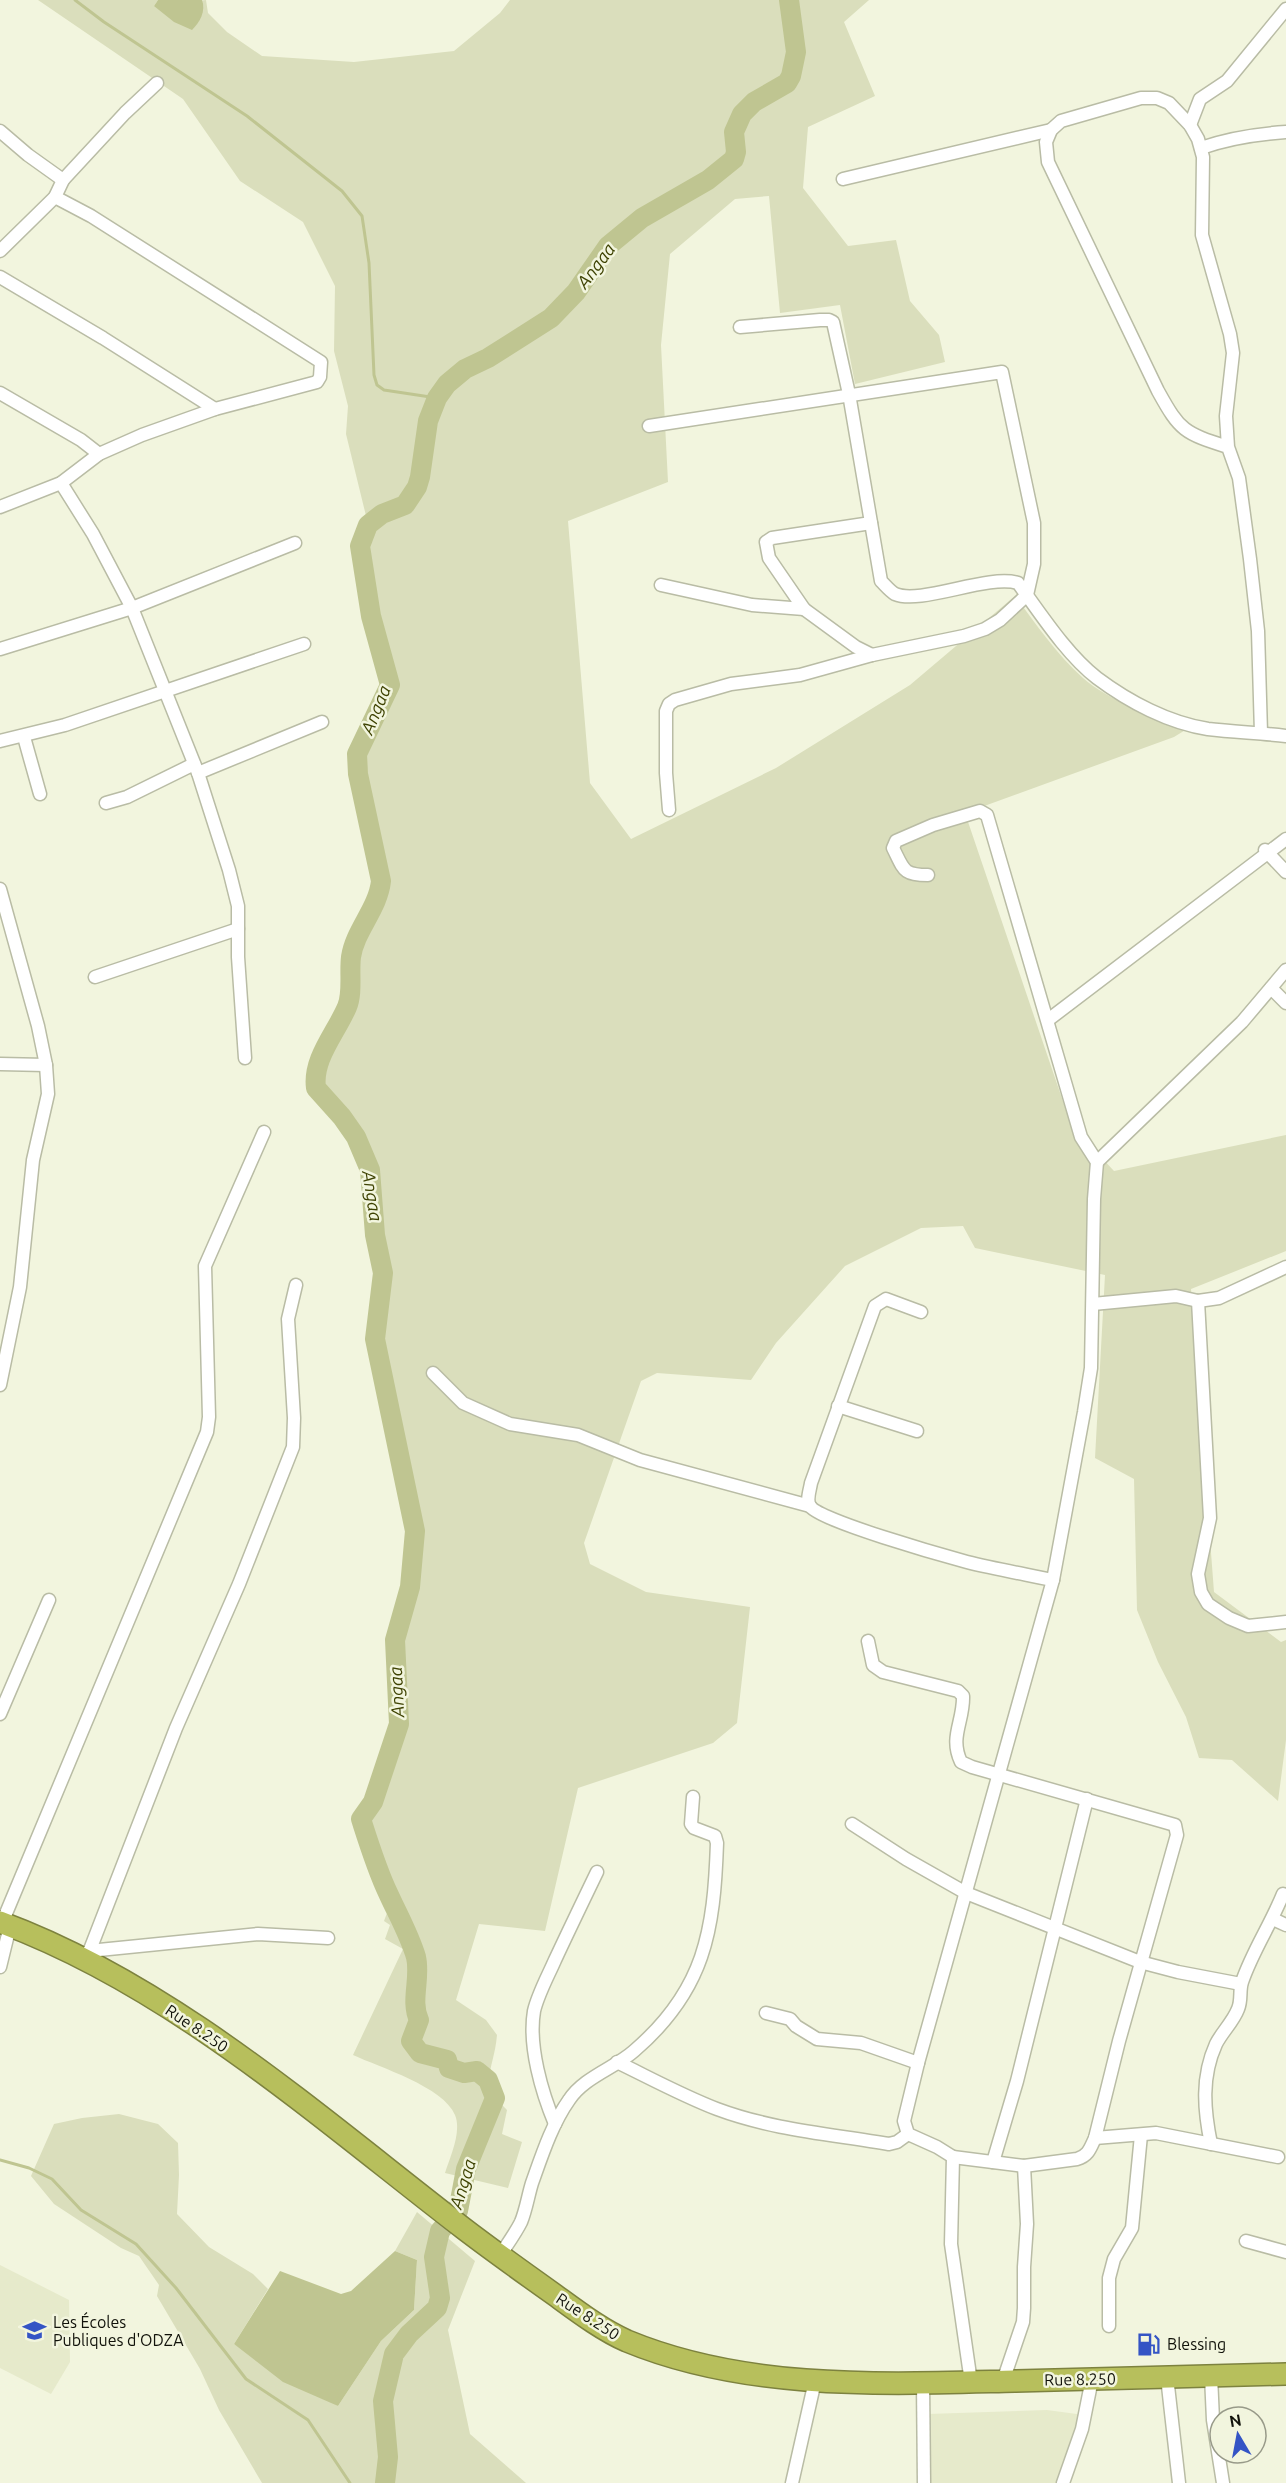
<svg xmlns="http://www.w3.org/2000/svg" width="1286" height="2483" viewBox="0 0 1286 2483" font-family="Ubuntu,sans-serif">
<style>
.built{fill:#e6eacb}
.green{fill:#dadebc}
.water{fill:#bfc591}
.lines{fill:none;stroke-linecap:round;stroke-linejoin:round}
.stream{stroke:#bfc591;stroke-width:3}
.river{stroke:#bfc591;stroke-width:20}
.street-casing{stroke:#b9bca5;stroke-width:15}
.highway-casing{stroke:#7d823f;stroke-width:24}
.street{stroke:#fff;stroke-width:12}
.highway{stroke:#b7bf5c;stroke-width:21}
.labels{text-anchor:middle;stroke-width:5;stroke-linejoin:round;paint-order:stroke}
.street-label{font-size:16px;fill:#11120a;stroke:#f2f5de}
.poi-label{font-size:16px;fill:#11120a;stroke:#f2f5de;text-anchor:start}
.water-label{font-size:18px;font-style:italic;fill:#3e4202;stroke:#f2f5de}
</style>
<rect width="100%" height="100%" fill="#f2f5de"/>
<g class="built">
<polygon points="0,2265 69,2300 70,2362 51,2394 0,2368"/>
<polygon points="1047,2410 1084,2415 1059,2483 928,2483 928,2414"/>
</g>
<g class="green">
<path d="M38,0H158L154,6L206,0L208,13L227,32L262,56L354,62L454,51L500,13L510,0H869L844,22L875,96L808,127L803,188L848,246L896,240L910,301L939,335L945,362L855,384L840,305L780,313L769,196L735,199L670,254L661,345L668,482L568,521L590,783L631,839L776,768L910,685L1015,596C1036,624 1056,654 1083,678C1107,700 1156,717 1187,729L1174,737L965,813L1071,1125L1114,1171L1286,1135V1251L1191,1289L1214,1592L1281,1642L1286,1640V1740L1278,1801L1232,1760L1199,1758L1186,1717L1158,1662L1137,1610L1134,1479L1095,1458L1105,1275L975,1248L963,1226L921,1228L845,1266L776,1343L751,1380L657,1373L641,1381L584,1543L590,1564L646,1592L750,1607L737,1723L713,1743L578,1788L545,1931L479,1924L456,2000L486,2020L497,2035C494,2071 477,2081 507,2110L502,2134L522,2142L508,2188L445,2173C450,2157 462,2132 455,2115C444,2087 379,2067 353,2055L403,1949L385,1939L390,1925L384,1921L390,1905L361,1819L373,1802L399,1724L395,1640L410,1587L415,1531L375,1339L383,1273L375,1235L370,1170L356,1137L342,1117L316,1088C312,1059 336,1033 347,1008C354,988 348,961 355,940C361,923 376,908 380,890C388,854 354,795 357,755C359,735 380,704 390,685L371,616L360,546L368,524L346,434L348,406L334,351L335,286L303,222L240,181L183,99Z"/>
<polygon points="119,2114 158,2124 178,2143 179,2175 177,2214 209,2247 253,2274 268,2289 234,2344 338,2406 381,2341 414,2310 417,2260 395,2251 417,2212 475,2261 448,2330 470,2434 526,2483 262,2483 219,2410 200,2369 157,2296 159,2285 139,2256 121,2248 54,2204 31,2176 54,2124 82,2118"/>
</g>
<g class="water">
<path d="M158,0H202C206,11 200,22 192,30L174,22L154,6Z"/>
<polygon points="395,2251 417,2260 414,2310 381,2341 338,2406 283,2382 234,2344 280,2271 341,2294 351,2291"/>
</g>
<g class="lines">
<g class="stream">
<polyline points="75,0 104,22 247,116 342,191 362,216 369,263 374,375 377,385 384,390 437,398"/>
<polyline points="0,2160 29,2168 52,2179 81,2210 136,2244 176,2288 246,2379 308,2420 350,2483"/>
</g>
<path class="river" d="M385,2483L388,2457L383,2401L394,2354L409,2334L437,2308L440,2298L434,2257L440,2231L458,2211L466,2169L495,2098L488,2080L477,2071L464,2073L449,2068L447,2060L420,2053L411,2041L419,2020C410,2001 421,1978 416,1957C409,1934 398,1915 388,1893C377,1870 369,1844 361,1819L373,1802L399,1724L395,1640L410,1587L415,1531L375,1339L383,1273L375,1235L370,1170L356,1137L342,1117L316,1088C312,1059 336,1033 347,1007C353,993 349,973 351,957C355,930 378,909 381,881L358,774L357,754L390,685L371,616L360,546L368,525L382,514L405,505L417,487L420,477L428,421L437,398L447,384L465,369L488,358L551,318L576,292L608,246L642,218L708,180L734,159L736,152L734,132L742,114L754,102L787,83L791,76L796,52L789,0"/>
<defs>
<g id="street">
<polyline points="1190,125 1200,99 1227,81 1286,9"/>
<polyline points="0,131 28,155 63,180 55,197"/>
<path d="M1201,148C1229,138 1257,134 1286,132"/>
<polyline points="843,179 1051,130"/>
<polyline points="63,180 125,113 157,83"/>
<polyline points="0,251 55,197 91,216 321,362 320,377 317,382 215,409 142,435 99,454 61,483 0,507"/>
<polyline points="0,277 103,338 215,409"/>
<path d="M740,327L820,320H829L833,322L849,394L881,581C886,586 890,591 895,594C921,605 987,574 1018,583C1040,613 1067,655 1097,678C1129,702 1169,723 1208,729C1234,732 1260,733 1286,736"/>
<polyline points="0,393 81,440 99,454"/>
<polyline points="649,426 1002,372 1034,523 1034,564 1027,595 1000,620 985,629 964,636 872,655 800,675 731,684 675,700 669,704 666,711 666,773 669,810"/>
<path d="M1228,447C1184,433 1180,431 1158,391L1048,162L1046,142L1051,130L1061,121L1141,98H1157L1169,103L1190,125L1198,139L1203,157L1202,235L1230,334L1233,353L1226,416L1228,447L1239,478L1250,559L1258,631L1261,733"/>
<polyline points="61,483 93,534 132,608 198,773 229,870 238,906 238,957 245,1058"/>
<polyline points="871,523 772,538 766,542 769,558 804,609 856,647 872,655"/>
<polyline points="661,585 752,605 804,609"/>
<polyline points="0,649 132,608 295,543"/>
<polyline points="24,737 40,794"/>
<polyline points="0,741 65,725 304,644"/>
<polyline points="198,773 322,722"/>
<polyline points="106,803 127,797 194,764"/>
<polyline points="1265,850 1286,872"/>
<path d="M928,875C903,875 904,870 893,848L896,841L933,825L980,811L987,815L1081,1137L1097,1162L1094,1199L1091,1368L1084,1412L1053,1580L918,2063L904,2121L908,2134L937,2147L953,2157L951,2244L971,2382"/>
<polyline points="0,889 38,1026 46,1065 48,1094 33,1160 20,1287 0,1385"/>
<polyline points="95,977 238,929"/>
<polyline points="1271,988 1286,1003"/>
<polyline points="1048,1020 1286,839"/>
<polyline points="0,1064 46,1065"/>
<polyline points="1097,1162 1242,1022 1286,970"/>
<polyline points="1198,1301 1210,1518 1198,1574 1201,1592 1208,1604 1229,1618 1248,1626 1286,1622"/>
<polyline points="1093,1304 1176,1296 1198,1301 1219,1298 1286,1267"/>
<path d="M921,1312L886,1299L875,1306L811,1483C810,1490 806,1500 810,1506C817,1520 945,1556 967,1562C995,1569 1024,1574 1053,1580"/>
<polyline points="433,1373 463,1403 510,1424 578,1435 640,1460 810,1506"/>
<polyline points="838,1406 917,1431"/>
<path d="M868,1641L873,1665L883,1672L958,1691L963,1696C964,1721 949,1737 961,1762L972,1767L1175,1825L1177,1835L1119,2041L1095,2138C1090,2149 1088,2156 1077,2159L1024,2166L953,2157"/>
<polyline points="0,1714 49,1600"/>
<polyline points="852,1824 906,1859 966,1893 1140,1962 1178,1972 1241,1984"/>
<polyline points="1273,1919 1286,1925"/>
<polyline points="2,1923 207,1432 209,1417 205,1266 264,1132"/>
<polyline points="89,1951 258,1934 328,1938"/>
<polyline points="86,1960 176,1728 239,1584 293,1447 294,1418 288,1319 296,1285"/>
<polyline points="0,1967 10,1926"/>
<polyline points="766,2013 790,2019 796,2026 817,2039 861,2043 918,2063"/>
<path d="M617,2062C650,2078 683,2096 717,2109C773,2130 831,2134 889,2144L897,2142L908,2134"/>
<path d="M555,2124C542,2093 528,2046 534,2011C538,1994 548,1976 555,1960C569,1930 583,1901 597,1872"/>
<polyline points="1095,2138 1156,2133 1278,2157"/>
<path d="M1211,2144C1204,2110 1201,2077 1216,2044C1222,2032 1233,2022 1238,2009C1242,2000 1239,1991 1242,1982C1252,1952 1271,1924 1283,1894"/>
<polyline points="993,2162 1017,2081 1087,1799"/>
<polyline points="1246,2241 1286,2252"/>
<path d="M499,2257C506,2246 515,2234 521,2222C526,2210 528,2196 532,2183C542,2155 552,2124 569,2100C584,2077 615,2068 634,2051C705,1990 714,1931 717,1843L715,1836L694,1828L691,1824L693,1797"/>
<polyline points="1109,2326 1109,2278 1114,2259 1132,2228 1141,2135"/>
<polyline points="1211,2376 1213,2420 1223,2483"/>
<polyline points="1167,2377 1179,2483"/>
<polyline points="1003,2381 1023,2322 1024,2308 1024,2267 1027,2224 1024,2166"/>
<polyline points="923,2383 924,2483"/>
<polyline points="792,2483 815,2381"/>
<polyline points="1063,2483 1082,2429 1092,2379"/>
</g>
<path id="highway" d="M0,1922C171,1985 320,2118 463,2228C493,2251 524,2273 555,2295C577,2311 602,2330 627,2341C748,2391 886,2384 1015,2381C1105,2379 1196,2376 1286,2374"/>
</defs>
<use href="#street" class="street-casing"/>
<use href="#highway" class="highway-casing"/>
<use href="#street" class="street"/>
<use href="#highway" class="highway"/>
</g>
<defs>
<symbol id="school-bare" viewBox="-9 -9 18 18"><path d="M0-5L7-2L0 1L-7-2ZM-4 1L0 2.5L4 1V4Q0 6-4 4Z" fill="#3454c5" stroke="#f2f5de" stroke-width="2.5" paint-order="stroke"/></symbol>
<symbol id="fuel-bare" viewBox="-9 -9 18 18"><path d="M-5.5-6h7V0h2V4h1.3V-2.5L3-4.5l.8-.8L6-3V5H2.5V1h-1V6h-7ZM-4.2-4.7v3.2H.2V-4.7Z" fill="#3454c5" stroke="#f2f5de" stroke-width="2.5" paint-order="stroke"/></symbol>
</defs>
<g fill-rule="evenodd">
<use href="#school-bare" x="18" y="2314" width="33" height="33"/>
<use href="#fuel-bare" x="1132" y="2328" width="33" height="33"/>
</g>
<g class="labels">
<g class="street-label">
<text transform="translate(197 2028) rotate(34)" y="6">Rue 8.250</text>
<text transform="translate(588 2316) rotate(33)" y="6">Rue 8.250</text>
<text transform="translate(1080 2379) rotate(-1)" y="6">Rue 8.250</text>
</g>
<g class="poi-label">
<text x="53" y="2328">Les Écoles<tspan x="53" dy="18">Publiques d'ODZA</tspan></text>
<text x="1167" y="2350">Blessing</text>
</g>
<g class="water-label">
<text transform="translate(596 266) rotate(-53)" y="6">Angaa</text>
<text transform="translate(376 710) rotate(-68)" y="6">Angaa</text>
<text transform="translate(372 1196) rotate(81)" y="6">Angaa</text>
<text transform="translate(397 1692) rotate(-93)" y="6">Angaa</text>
<text transform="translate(463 2184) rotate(-73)" y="6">Angaa</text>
</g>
</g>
<g transform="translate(1238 2435) rotate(350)"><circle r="28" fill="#f2f5de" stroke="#989a89" stroke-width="1.5"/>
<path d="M0-4.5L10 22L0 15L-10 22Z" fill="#3454c5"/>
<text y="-9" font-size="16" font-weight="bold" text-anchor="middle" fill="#11120a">N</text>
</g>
</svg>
